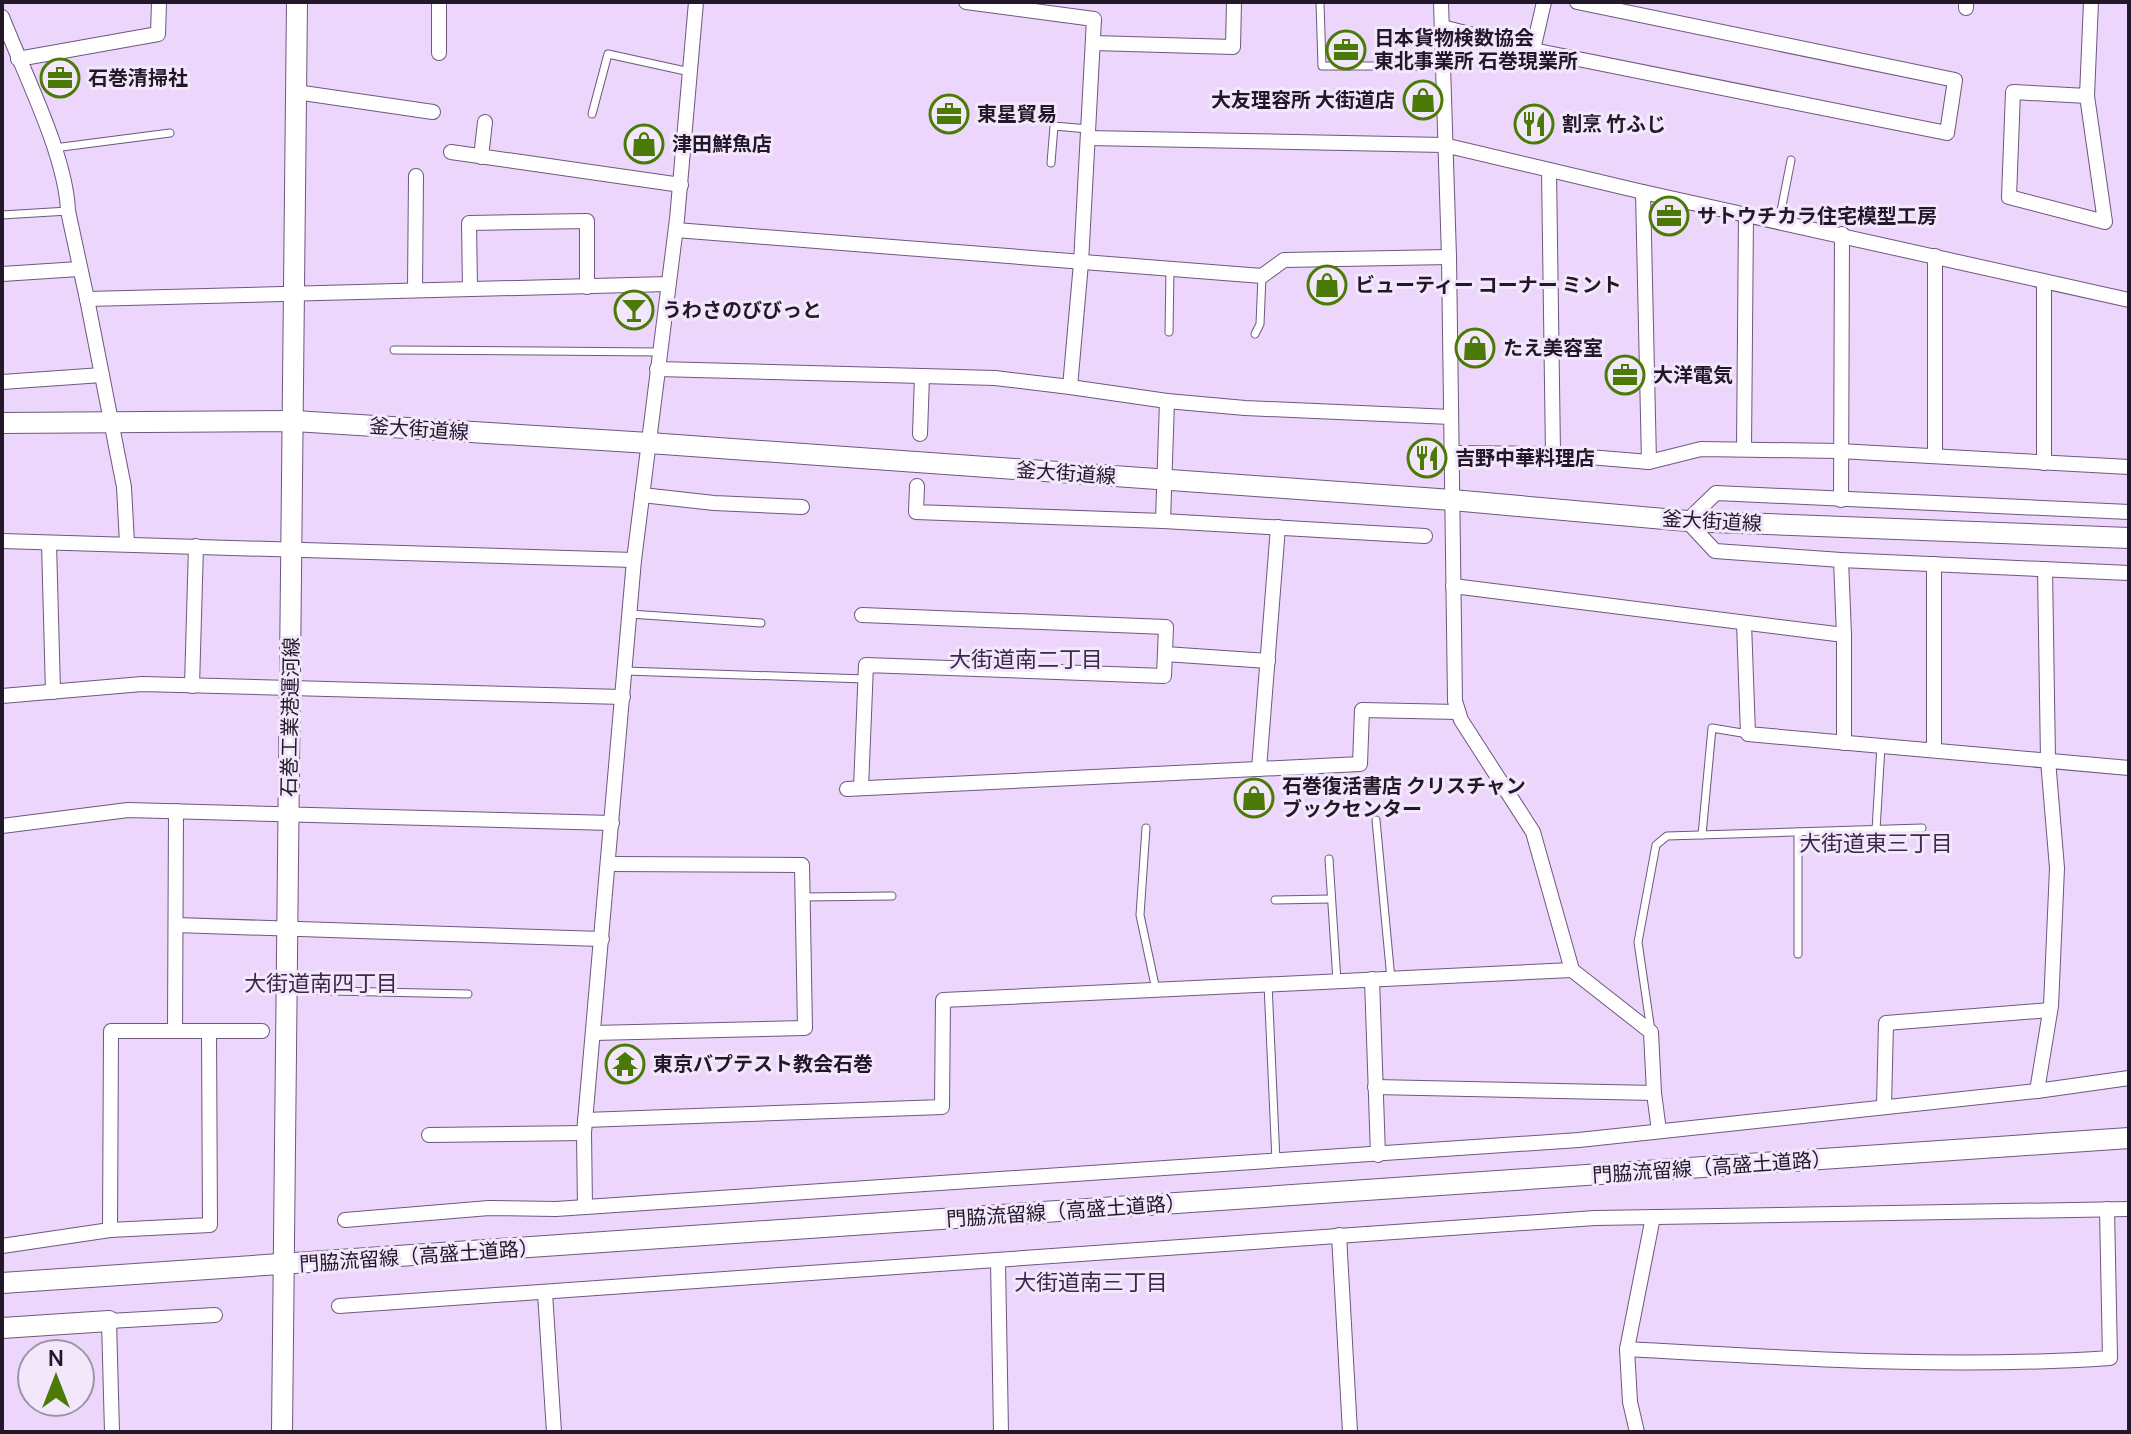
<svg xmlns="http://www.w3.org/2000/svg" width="2131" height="1434" viewBox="0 0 2131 1434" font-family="Manrope,'Noto Sans JP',sans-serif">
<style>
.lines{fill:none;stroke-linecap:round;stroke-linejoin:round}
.lane-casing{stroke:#6f577f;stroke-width:9}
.street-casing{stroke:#6f577f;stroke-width:16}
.secondary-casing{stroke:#6f577f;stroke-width:22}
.lane{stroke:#fff;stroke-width:7}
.street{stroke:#fff;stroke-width:14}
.secondary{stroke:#fff;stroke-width:20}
.labels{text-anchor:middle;stroke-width:6;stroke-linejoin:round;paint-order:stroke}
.poi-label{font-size:20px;font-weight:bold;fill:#221829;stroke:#f3e8fb;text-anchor:start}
.street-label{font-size:20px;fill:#221829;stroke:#f3e8fb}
.neighbourhood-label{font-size:22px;fill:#3e274c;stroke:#f3e8fb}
</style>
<rect width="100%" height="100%" fill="#ecd6fb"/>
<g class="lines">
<defs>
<g id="lane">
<polyline points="1320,2 1322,66 1443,66"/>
<polyline points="592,114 608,54 690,72"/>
<polyline points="54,148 170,133"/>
<polyline points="1051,163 1054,126 1088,129"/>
<polyline points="2,215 68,211"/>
<polyline points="1779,221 1791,160"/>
<polyline points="1169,332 1170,270"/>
<polyline points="1255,334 1260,324 1262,276"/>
<polyline points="394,350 660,352"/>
<polyline points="630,614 761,623"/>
<polyline points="625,671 865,679"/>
<polyline points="1376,820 1391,979"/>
<polyline points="1146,828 1140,915 1156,990"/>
<polyline points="1876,830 1881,746"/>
<polyline points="1798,832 1798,954"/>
<polyline points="1702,835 1712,728 1748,734"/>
<polyline points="1329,859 1337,981"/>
<polyline points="803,897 892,896"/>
<polyline points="1275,900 1331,899"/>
<polyline points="1268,984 1276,1161"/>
<polyline points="288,990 468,994"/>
<polyline points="1651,1031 1638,942 1656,845 1667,836 1922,828"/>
</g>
<g id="street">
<polyline points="1441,2 1449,257 1455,701 1461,720 1533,832 1572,970 1651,1032 1654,1093 1659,1131"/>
<polyline points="1966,8 1966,2"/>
<path d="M2,17C23,71 66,155 68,211L87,299L668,284"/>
<polyline points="1442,27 1533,50 1947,133 1955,80 1577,2"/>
<polyline points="1093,43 1233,47 1234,2"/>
<polyline points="1533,50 1544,2"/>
<polyline points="439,53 439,2"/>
<polyline points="18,59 158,34 159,2"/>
<polyline points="296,92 433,112"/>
<polyline points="2087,96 2013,92 2009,197 2105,222 2087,96 2091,2"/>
<polyline points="1088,138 1444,145 1643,192 2129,300"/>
<polyline points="451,152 681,185"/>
<polyline points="481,157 485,122"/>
<polyline points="1549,170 1553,454"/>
<polyline points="1643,192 1649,462"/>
<polyline points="676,230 1262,276 1284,260 1449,257"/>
<polyline points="1935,256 1935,456"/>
<polyline points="2,274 79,269"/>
<polyline points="2044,282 2044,463"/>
<polyline points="470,288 469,223 587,221 587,287"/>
<polyline points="415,289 416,176"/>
<polyline points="87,299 124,487 127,543"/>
<polyline points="657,369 922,376"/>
<polyline points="2,382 102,375"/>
<polyline points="1070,387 1167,401 1245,408 1451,417"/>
<polyline points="920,434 922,376 995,378 1070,387 1081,263 1094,19 966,2"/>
<polyline points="1744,449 1746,215"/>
<polyline points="1452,453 1553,454 1649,462 1701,449 1839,451 2129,467"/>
<polyline points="917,486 916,512 1163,521 1425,536"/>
<polyline points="642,495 714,503 802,507"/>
<polyline points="1841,500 1842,234"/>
<polyline points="2129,512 1716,493 1687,521 1715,551 1841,560 2129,573"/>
<polyline points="1163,521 1167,401"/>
<polyline points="2,541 634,560"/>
<polyline points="49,543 53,692"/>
<polyline points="1841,560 1844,635 1844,743"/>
<polyline points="1934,564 1934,750"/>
<polyline points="1453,586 1844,635"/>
<polyline points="1744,623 1748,734 2129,768"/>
<polyline points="1165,654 1268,661"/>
<polyline points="192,686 196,546"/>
<polyline points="2,696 142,684 623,697"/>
<polyline points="1259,769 1278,527"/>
<polyline points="861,788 866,665 1164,676 1166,627 862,615"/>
<polyline points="847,789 1360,764 1362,710 1458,712"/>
<polyline points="2,826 128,810 612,823"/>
<polyline points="176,925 602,939"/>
<polyline points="1372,979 1378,1155"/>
<polyline points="175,1031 176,811"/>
<polyline points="593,1033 805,1028 802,865 609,864"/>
<polyline points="1375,1087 1654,1093"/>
<polyline points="2037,1091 2051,1006 2057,868 2048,760 2045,569"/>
<polyline points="1884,1106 1886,1023 2050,1010"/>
<polyline points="585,1120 942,1107 943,1000 1572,970"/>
<polyline points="429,1135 584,1133"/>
<polyline points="585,1207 584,1133 634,560 677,219 696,2"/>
<polyline points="345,1220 489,1208 556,1209 1579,1140 2037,1091 2129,1078"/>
<polyline points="110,1230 111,1031 262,1031"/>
<polyline points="1339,1235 1350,1432"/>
<polyline points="2,1246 110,1230 210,1225 209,1031"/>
<polyline points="998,1261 1001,1432"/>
<polyline points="545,1293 554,1432"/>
<polyline points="339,1306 1595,1218 2129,1209"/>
<path d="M1627,1349C1788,1358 1949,1369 2110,1358L2107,1209"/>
<polyline points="112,1432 109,1321 215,1315"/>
<polyline points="1637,1432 1630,1402 1627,1349 1653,1217"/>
</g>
<g id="secondary">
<polyline points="2,423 294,421 649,443 1452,500 1687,521 2129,538"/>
<polyline points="2,1283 2129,1138"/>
<polyline points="2,1328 109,1321"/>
<polyline points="282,1432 297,2"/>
</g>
</defs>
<use href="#lane" class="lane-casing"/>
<use href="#street" class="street-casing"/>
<use href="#secondary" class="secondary-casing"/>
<use href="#lane" class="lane"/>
<use href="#street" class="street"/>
<use href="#secondary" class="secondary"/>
</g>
<defs>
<symbol id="office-ring" viewBox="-11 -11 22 22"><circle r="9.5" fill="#f3e8fb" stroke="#4b7b06" stroke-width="1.5"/><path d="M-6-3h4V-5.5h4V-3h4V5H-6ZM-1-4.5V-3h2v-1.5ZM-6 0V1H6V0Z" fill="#4b7b06"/></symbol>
<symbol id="shop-ring" viewBox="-11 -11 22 22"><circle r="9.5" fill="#f3e8fb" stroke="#4b7b06" stroke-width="1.5"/><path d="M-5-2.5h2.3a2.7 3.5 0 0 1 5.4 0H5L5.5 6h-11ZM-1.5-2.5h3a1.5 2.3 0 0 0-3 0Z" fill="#4b7b06"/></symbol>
<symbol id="restaurant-ring" viewBox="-11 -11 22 22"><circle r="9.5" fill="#f3e8fb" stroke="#4b7b06" stroke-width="1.5"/><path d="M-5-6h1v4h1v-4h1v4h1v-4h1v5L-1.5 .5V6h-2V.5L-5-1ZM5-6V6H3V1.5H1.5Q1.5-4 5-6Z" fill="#4b7b06"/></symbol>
<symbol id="bar-ring" viewBox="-11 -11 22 22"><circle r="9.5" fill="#f3e8fb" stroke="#4b7b06" stroke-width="1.5"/><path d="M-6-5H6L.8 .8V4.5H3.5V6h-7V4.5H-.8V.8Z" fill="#4b7b06"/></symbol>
<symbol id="temple-ring" viewBox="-11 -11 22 22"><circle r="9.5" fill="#f3e8fb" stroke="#4b7b06" stroke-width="1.5"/><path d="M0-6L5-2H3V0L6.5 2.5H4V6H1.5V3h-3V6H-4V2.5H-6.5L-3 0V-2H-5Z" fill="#4b7b06"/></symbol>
</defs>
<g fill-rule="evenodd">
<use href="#office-ring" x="1324" y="28" width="44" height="44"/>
<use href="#office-ring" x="38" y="56" width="44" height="44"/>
<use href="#shop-ring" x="1401" y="78" width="44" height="44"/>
<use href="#office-ring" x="927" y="92" width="44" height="44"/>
<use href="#restaurant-ring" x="1512" y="102" width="44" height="44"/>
<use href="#shop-ring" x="622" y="122" width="44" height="44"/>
<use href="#office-ring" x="1647" y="194" width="44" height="44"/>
<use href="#shop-ring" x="1305" y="263" width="44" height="44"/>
<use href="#bar-ring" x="612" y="288" width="44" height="44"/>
<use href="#shop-ring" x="1453" y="326" width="44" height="44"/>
<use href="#office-ring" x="1603" y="353" width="44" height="44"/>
<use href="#restaurant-ring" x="1405" y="436" width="44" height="44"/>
<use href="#shop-ring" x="1232" y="776" width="44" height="44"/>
<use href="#temple-ring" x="603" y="1042" width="44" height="44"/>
</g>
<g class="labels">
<g class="poi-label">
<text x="1374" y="45">日本貨物検数協会<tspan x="1374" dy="23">東北事業所 石巻現業所</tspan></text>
<text x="88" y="85">石巻清掃社</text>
<text x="1395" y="107" text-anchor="end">大友理容所 大街道店</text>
<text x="977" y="121">東星貿易</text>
<text x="1562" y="131">割烹 竹ふじ</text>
<text x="672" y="151">津田鮮魚店</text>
<text x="1697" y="223">サトウチカラ住宅模型工房</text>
<text x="1355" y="292">ビューティー コーナー ミント</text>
<text x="662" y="317">うわさのびびっと</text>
<text x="1503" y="355">たえ美容室</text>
<text x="1653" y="382">大洋電気</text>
<text x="1455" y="465">吉野中華料理店</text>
<text x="1282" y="793">石巻復活書店 クリスチャン<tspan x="1282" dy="23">ブックセンター</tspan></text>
<text x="653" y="1071">東京バプテスト教会石巻</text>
</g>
<g class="street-label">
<text transform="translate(419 429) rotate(4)" y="7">釜大街道線</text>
<text transform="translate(1066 473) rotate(4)" y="7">釜大街道線</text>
<text transform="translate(1712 521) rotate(3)" y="7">釜大街道線</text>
<text transform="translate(290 717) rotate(-89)" y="7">石巻工業港運河線</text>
<text transform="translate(1712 1167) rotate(-4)" y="7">門脇流留線（高盛土道路）</text>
<text transform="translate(1066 1211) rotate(-4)" y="7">門脇流留線（高盛土道路）</text>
<text transform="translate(419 1256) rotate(-4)" y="7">門脇流留線（高盛土道路）</text>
</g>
<g class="neighbourhood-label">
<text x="1026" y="667">大街道南二丁目</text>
<text x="1876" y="851">大街道東三丁目</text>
<text x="321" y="991">大街道南四丁目</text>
<text x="1091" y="1290">大街道南三丁目</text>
</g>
</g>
<rect width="2131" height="1434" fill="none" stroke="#221829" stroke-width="8"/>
<g transform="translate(56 1378)"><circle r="38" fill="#f3e8fb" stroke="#9f95a7" stroke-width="2"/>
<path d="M0-6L14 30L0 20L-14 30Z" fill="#4b7b06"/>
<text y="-12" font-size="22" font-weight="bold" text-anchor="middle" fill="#221829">N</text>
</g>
</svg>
